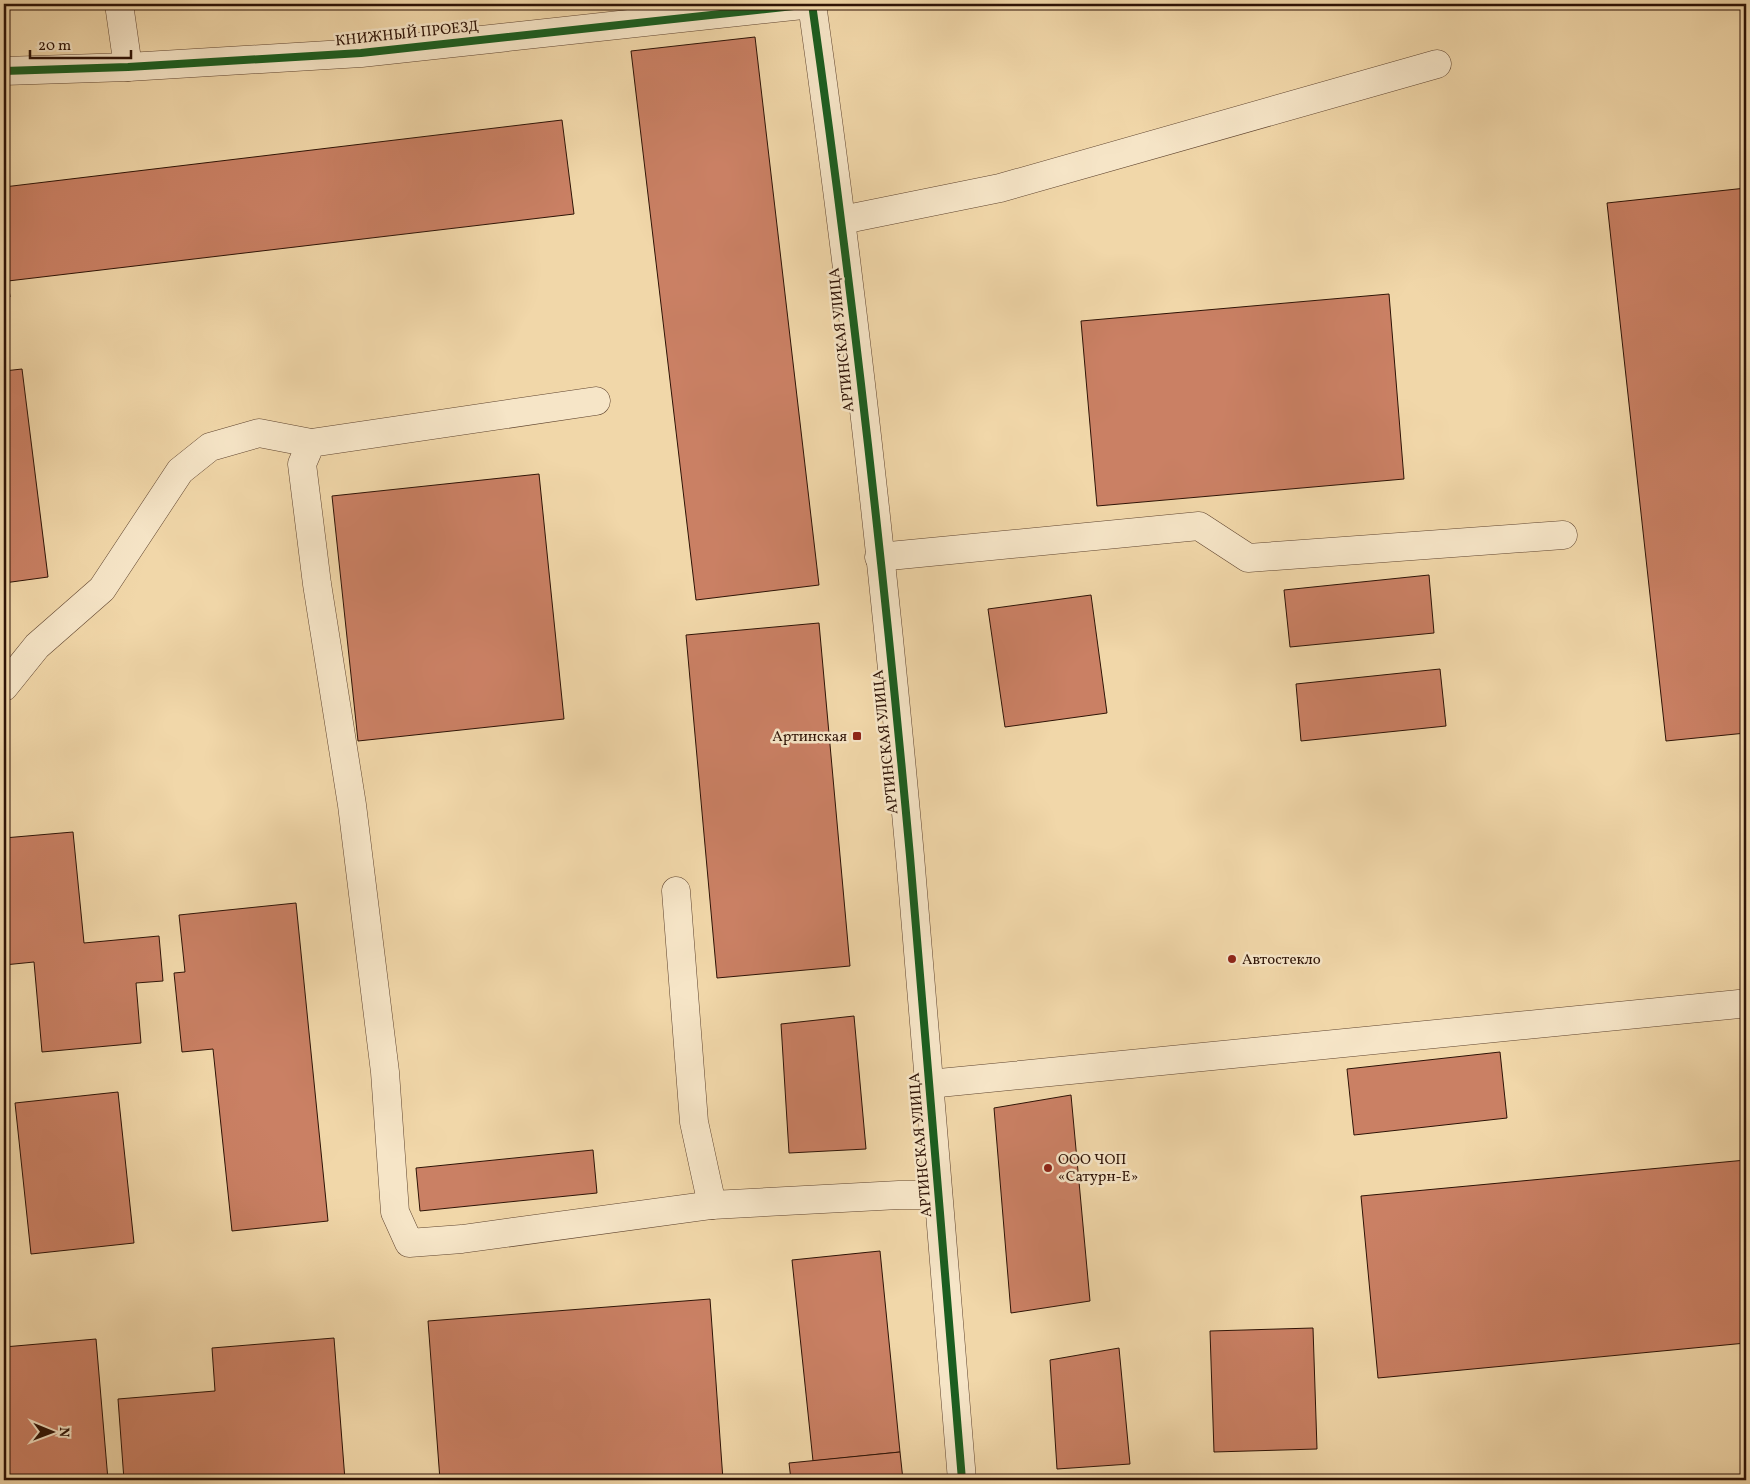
<svg xmlns="http://www.w3.org/2000/svg" width="1750" height="1484" viewBox="0 0 1750 1484" font-family="Vollkorn,serif">
<style>
.building{fill:#ca8064;stroke:#2e1306}
.lines{fill:none;stroke-linecap:round;stroke-linejoin:round}
.minor-casing{stroke:#5f442f;stroke-width:29}
.minor{stroke:#f6e5c7;stroke-width:28}
.cycleway-casing{stroke:#f6e5c7;stroke-width:11}
.cycleway{stroke:#1b5e20;stroke-width:8}
.poi-dot{fill:#8f2418;stroke:#f6e5c7;stroke-width:2}
.labels{text-anchor:middle;stroke-width:5;stroke-linejoin:round;paint-order:stroke}
.street-label{font-size:15px;fill:#2e1306;stroke:#f6e5c7}
.poi-label{font-size:15px;fill:#2e1306;stroke:#f6e5c7;text-anchor:start}
</style>
<rect width="100%" height="100%" fill="#f1d7a9"/>
<filter id="stains"><feTurbulence type="fractalNoise" baseFrequency=".004" numOctaves="4"/><feColorMatrix values="0 0 0 0 .2 0 0 0 0 .09 0 0 0 0 .02 0 0 0 .5 -.17"/></filter>
<radialGradient id="worn" r=".72"><stop offset=".6" stop-color="#630" stop-opacity="0"/><stop offset="1" stop-color="#630" stop-opacity=".3"/></radialGradient>
<g class="building">
<polygon points="755,37 819,585 696,600 631,51"/>
<polygon points="562,120 574,214 8,281 10,297 4,298 4,187"/>
<polygon points="1746,188 1746,733 1666,741 1607,203"/>
<polygon points="1389,294 1404,479 1097,506 1081,321"/>
<polygon points="22,369 48,577 4,583 4,371"/>
<polygon points="539,474 564,719 358,741 332,496"/>
<polygon points="1429,575 1434,633 1290,647 1284,590"/>
<polygon points="1091,595 1107,713 1005,727 988,609"/>
<polygon points="819,623 850,966 717,978 686,635"/>
<polygon points="1440,669 1446,726 1301,741 1296,684"/>
<polygon points="73,832 84,943 159,936 163,981 136,983 141,1043 42,1052 34,962 4,965 4,838"/>
<polygon points="296,903 328,1221 232,1231 213,1049 182,1052 174,973 185,972 179,915"/>
<polygon points="854,1016 866,1149 789,1153 781,1024"/>
<polygon points="1500,1052 1507,1118 1354,1135 1347,1069"/>
<polygon points="118,1092 134,1243 31,1254 15,1103"/>
<polygon points="1071,1095 1090,1301 1011,1313 994,1108"/>
<polygon points="593,1150 597,1193 420,1211 416,1168"/>
<polygon points="1746,1160 1746,1343 1378,1378 1361,1196"/>
<polygon points="880,1251 900,1452 813,1461 792,1260"/>
<polygon points="710,1299 723,1480 440,1480 428,1321"/>
<polygon points="1313,1328 1317,1449 1214,1452 1210,1331"/>
<polygon points="334,1338 345,1480 124,1480 118,1399 215,1391 212,1348"/>
<polygon points="96,1339 108,1480 4,1480 4,1347"/>
<polygon points="1119,1348 1130,1464 1057,1469 1050,1360"/>
<polygon points="900,1452 903,1480 791,1480 789,1463"/>
</g>
<g class="lines">
<defs>
<g id="minor">
<polyline points="119,4 128,67"/>
<path d="M812,4C852,287 884,571 910,856C929,1064 944,1272 962,1480"/>
<polyline points="4,71 128,67 361,53 812,4"/>
<polyline points="842,220 1000,188 1437,64"/>
<polyline points="596,401 311,443 302,464 317,584 352,805 385,1072 395,1212 409,1243 462,1239 712,1205 899,1195 938,1195"/>
<polyline points="879,557 1199,526 1248,558 1563,535"/>
<polyline points="4,687 37,646 102,589 180,471 210,447 259,433 311,443"/>
<polyline points="676,891 694,1122 712,1205"/>
<polyline points="929,1084 1739,1004"/>
</g>
</defs>
<use href="#minor" class="minor-casing"/>
<use href="#minor" class="minor"/>
<defs>
<g id="cycleway">
<path d="M812,4C852,287 884,571 910,856C929,1064 944,1272 962,1480"/>
<polyline points="4,71 128,67 361,53 812,4"/>
</g>
</defs>
<use href="#cycleway" class="cycleway-casing"/>
<use href="#cycleway" class="cycleway"/>
</g>
<g class="poi-dot">
<rect x="852" y="731" width="10" height="10" rx="2.5"/>
<circle cx="1232" cy="959" r="5"/>
<circle cx="1048" cy="1168" r="5"/>
</g>
<g class="labels">
<g class="street-label">
<text transform="translate(407 33) rotate(-6)" y="5">КНИЖНЫЙ ПРОЕЗД</text>
<text transform="translate(841 340) rotate(-96)" y="5">АРТИНСКАЯ УЛИЦА</text>
<text transform="translate(885 742) rotate(-96)" y="5">АРТИНСКАЯ УЛИЦА</text>
<text transform="translate(920 1145) rotate(-95)" y="5">АРТИНСКАЯ УЛИЦА</text>
</g>
<g class="poi-label">
<text x="847" y="741" text-anchor="end">Артинская</text>
<text x="1242" y="964">Автостекло</text>
<text x="1058" y="1164">ООО ЧОП<tspan x="1058" dy="17">«Сатурн-Е»</tspan></text>
</g>
</g>
<rect width="1750" height="1484" fill="none" stroke="#f1d7a9" stroke-width="20"/>
<rect x="5" y="5" width="1740" height="1474" fill="none" stroke="#2e1306" stroke-width="2.5"/>
<rect x="10" y="10" width="1730" height="1464" fill="none" stroke="#2e1306"/>
<g transform="translate(52 1432) rotate(91)" stroke="#f6e5c7" stroke-width="4" paint-order="stroke">
<path d="M0-4L9 19L0 12L-9 19Z" fill="#2e1306"/>
<text y="-8" font-size="14" font-weight="bold" text-anchor="middle" fill="#2e1306">N</text>
</g>
<path d="M30 50v8h101v-8" fill="none" stroke="#2e1306" stroke-width="2.5"/>
<text x="38" y="50" font-size="15" fill="#2e1306" stroke="#f6e5c7" stroke-width="4" paint-order="stroke">20 m</text>
<rect width="100%" height="100%" filter="url(#stains)"/>
<rect width="100%" height="100%" fill="url(#worn)"/>
</svg>
